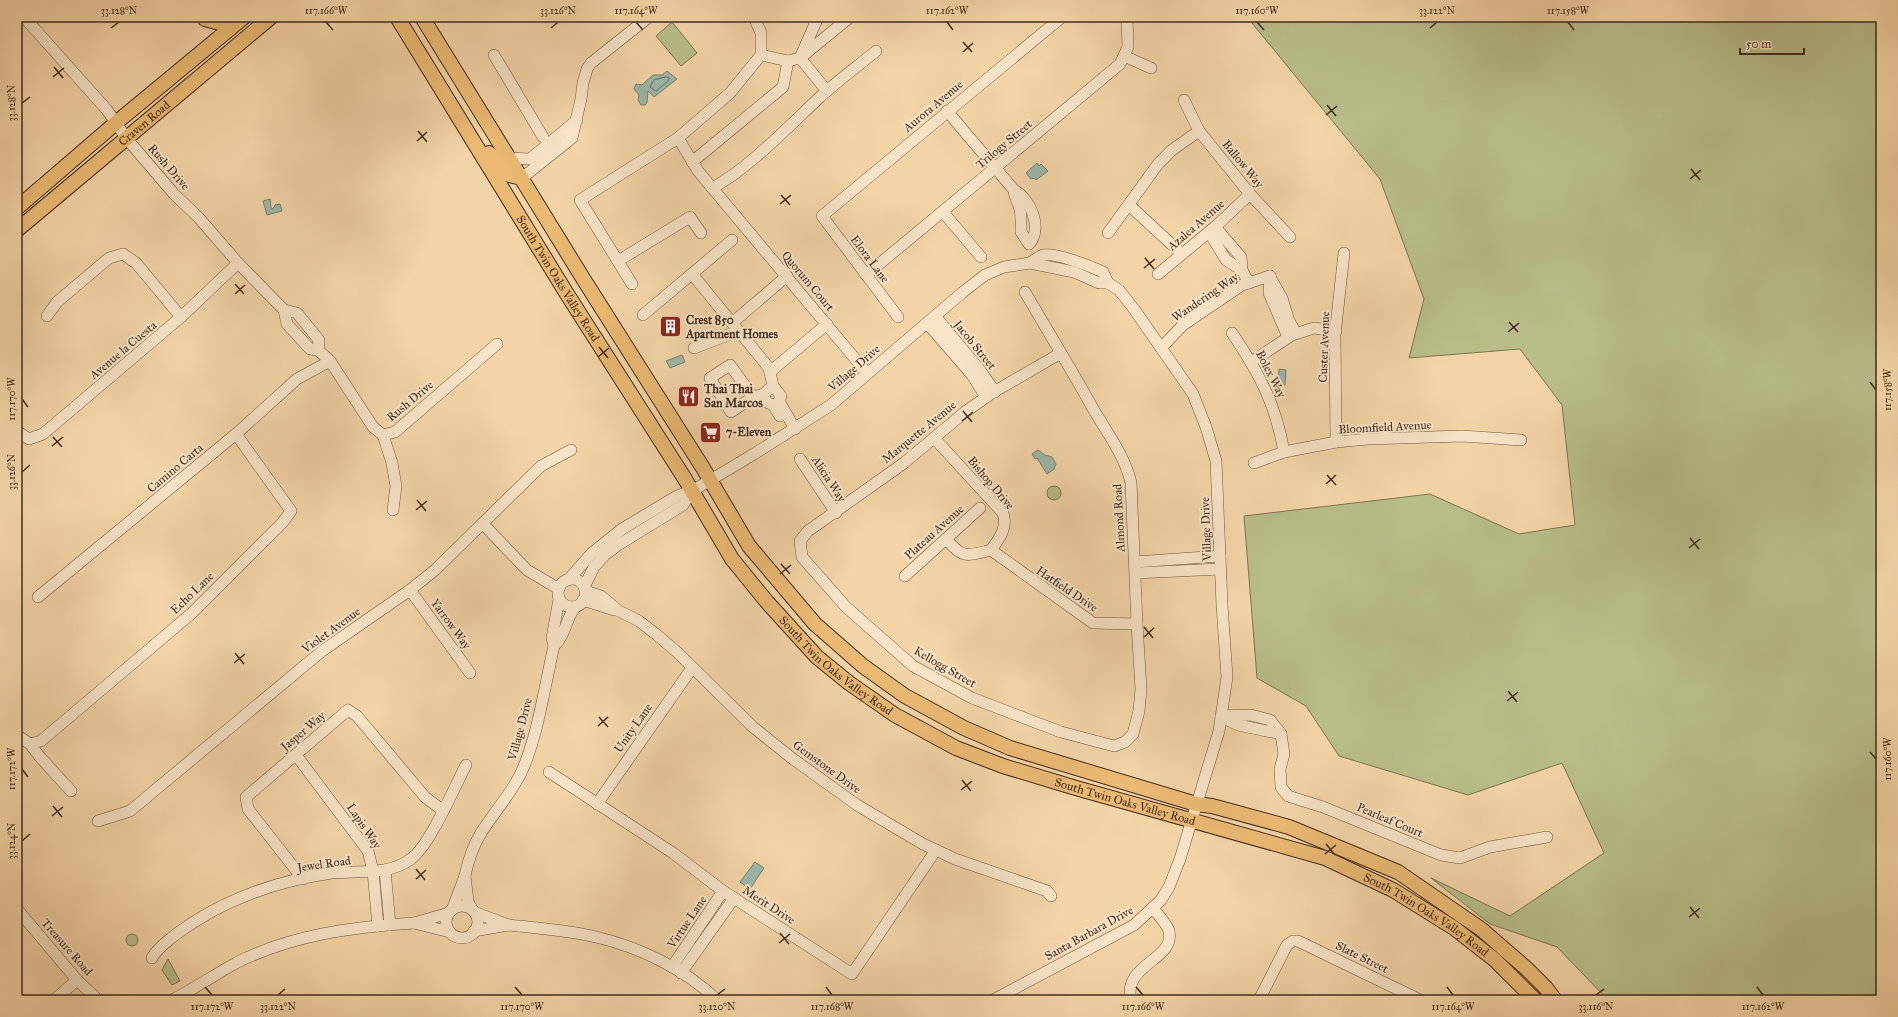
<svg xmlns="http://www.w3.org/2000/svg" width="1898" height="1017" viewBox="0 0 1898 1017" font-family="'IM FELL Great Primer',serif">
<style>
.green{fill:#b8bd8a;stroke:#7e7453}
.water{fill:#9cb8aa;stroke:#788071}
.lines{fill:none;stroke-linecap:round;stroke-linejoin:round}
.shore{stroke:#707263;stroke-width:1}
.minor-casing{stroke:#6f553f;stroke-width:12}
.major-casing{stroke:#432b1c;stroke-width:16}
.minor{stroke:#f8e3c6;stroke-width:11}
.major{stroke:#eaba74;stroke-width:14}
.ticks{fill:none;stroke:#432b1c;stroke-width:1.5}
.labels{text-anchor:middle;stroke-width:4;stroke-linejoin:round;paint-order:stroke}
.street-label{font-size:12px;fill:#432b1c;stroke:#f8e3c6}
.poi-label{font-size:12px;font-weight:bold;fill:#432b1c;stroke:#f8e3c6;text-anchor:start}
.neatline{fill:none;stroke:#432b1c;stroke-width:1.5}
.ticks-label{font-size:10px;text-anchor:middle;fill:#432b1c}
</style>
<rect width="100%" height="100%" fill="#f4d4a7"/>
<filter id="stains"><feTurbulence type="fractalNoise" baseFrequency=".005" numOctaves="4"/><feColorMatrix values="0 0 0 0 .2 0 0 0 0 .09 0 0 0 0 .02 0 0 0 .5 -.17"/></filter>
<radialGradient id="worn" r=".72"><stop offset=".6" stop-color="#630" stop-opacity="0"/><stop offset="1" stop-color="#630" stop-opacity=".3"/></radialGradient>
<g class="green">
<polygon points="1247,17 1881,17 1881,1000 1608,1000 1557,947 1490,924 1431,878 1510,916 1604,853 1562,763 1468,795 1339,756 1306,706 1257,678 1244,516 1430,494 1519,534 1575,525 1562,405 1520,349 1409,358 1424,299 1380,179"/>
<polygon points="672,22 697,53 681,66 656,36"/>
<circle cx="1054" cy="493" r="7"/>
<circle cx="132" cy="940" r="6"/>
<polygon points="168,959 180,981 172,985 162,970"/>
</g>
<g class="water">
<polygon points="667,71 677,79 654,97 648,91 647,103 645,105 641,105 638,100 639,95 634,89 636,84 642,85 653,75 662,75"/>
<polygon points="1037,163 1039,166 1041,164 1048,171 1036,180 1034,178 1031,179 1026,173"/>
<polygon points="270,199 271,208 273,209 275,205 280,204 282,211 267,215 263,201"/>
<polygon points="682,355 685,362 670,368 666,361"/>
<polygon points="1279,369 1286,370 1285,385 1278,384"/>
<polygon points="1038,450 1045,455 1052,457 1056,464 1054,469 1047,474 1037,458 1035,459 1032,454"/>
<polygon points="755,862 764,868 750,889 740,882"/>
</g>
<g class="lines">
<polygon class="shore" points="667,77 669,78 669,80 656,91 650,87 654,80"/>
<defs>
<g id="minor">
<polyline points="24,17 107,110 127,139 174,194 199,218 238,263 284,310 287,324 310,349 318,350 330,361 373,427 383,435"/>
<polyline points="818,17 800,58 827,91"/>
<polyline points="494,55 543,137"/>
<polyline points="761,55 788,61 800,58 850,17"/>
<polyline points="1124,56 1151,68"/>
<polyline points="1184,100 1199,131 1250,194 1290,237"/>
<path d="M947,111L1014,190C1031,199 1043,229 1029,244"/>
<polyline points="678,138 698,171 867,373"/>
<polyline points="509,158 530,159 577,120"/>
<polyline points="692,162 783,87 788,61"/>
<polyline points="522,178 572,138 581,99 583,83 587,69 591,63 649,17"/>
<path d="M712,188C747,170 789,126 819,98C837,81 857,67 876,51"/>
<path d="M1014,190C1014,197 1017,199 1019,206C1022,214 1021,223 1021,232L1029,244"/>
<polyline points="1129,205 1182,254"/>
<polyline points="943,212 981,257"/>
<polyline points="1215,227 1241,257 1242,270 1249,283"/>
<polyline points="1209,232 1226,260 1242,270"/>
<polyline points="1108,233 1158,164 1172,150 1199,131"/>
<polyline points="618,261 690,217 701,233"/>
<polyline points="692,274 769,368 773,386 781,396 779,401 795,429"/>
<polyline points="1158,274 1215,227 1250,194"/>
<polyline points="866,275 1120,64 1128,47 1127,17"/>
<polyline points="1270,276 1269,293 1288,337"/>
<polyline points="1270,277 1282,298 1289,321 1296,333"/>
<polyline points="632,284 580,200 678,138 730,93 761,55 761,33 754,17"/>
<path d="M1025,292C1047,330 1070,367 1091,405L1092,407C1106,431 1125,456 1131,483L1137,624L1141,689L1139,711L1133,734L1125,742L1114,746L1061,732L972,698L913,666L846,607L802,557L800,541L808,531L904,463L965,412L992,393L1061,353"/>
<polyline points="284,310 297,313 319,340 318,350"/>
<polyline points="643,315 732,240"/>
<polyline points="47,316 57,302 109,258 123,254 136,263 181,317"/>
<polyline points="935,316 980,370 995,392"/>
<polyline points="898,317 822,216 1062,17"/>
<polyline points="732,323 787,276"/>
<polyline points="927,323 972,375 986,397"/>
<path d="M1232,333C1259,373 1276,404 1284,452"/>
<polyline points="694,348 738,331"/>
<polyline points="1161,348 1183,325 1242,285 1270,276"/>
<polyline points="1251,362 1292,335 1314,328 1336,331"/>
<polyline points="770,372 827,324"/>
<polyline points="769,389 764,394 766,402 773,405 780,416"/>
<polyline points="753,397 730,365 710,378 731,412 753,397 764,394"/>
<polyline points="17,431 29,439 43,434 181,317 238,263"/>
<polyline points="383,435 395,432 497,344"/>
<polyline points="383,435 392,463 396,486 393,510"/>
<path d="M934,438L1003,513C1008,528 999,539 991,550"/>
<polyline points="1336,442 1335,335 1344,253"/>
<polyline points="800,459 836,513"/>
<polyline points="1254,463 1284,452 1336,442 1368,439 1462,436 1521,440"/>
<polyline points="483,524 527,570 559,589"/>
<path d="M946,539C963,559 966,556 991,550"/>
<polyline points="991,550 1093,623 1137,624"/>
<polyline points="1135,562 1220,556"/>
<polyline points="1136,573 1220,569"/>
<polyline points="905,576 980,508"/>
<circle cx="572" cy="593" r="14"/>
<polyline points="568,580 592,553 622,529 677,496 692,491 754,454 831,405 963,292 985,275 1004,267 1030,263 1074,272 1099,283 1108,283"/>
<polyline points="584,587 594,567 605,555 618,545 683,505 692,491"/>
<polyline points="410,590 470,673"/>
<polyline points="585,591 601,596 619,611 639,621 657,635 677,652 753,727 793,759 857,805 923,844 955,859 1047,891 1051,896"/>
<polyline points="38,597 236,434 297,379 330,361"/>
<polyline points="583,600 614,610"/>
<path d="M554,646C565,636 566,619 575,607"/>
<polyline points="1221,716 1251,715 1270,720 1281,734 1284,754 1280,769 1281,787 1288,796 1323,807 1441,855 1460,858 1490,847 1547,837"/>
<polyline points="1222,717 1238,725 1281,734"/>
<polyline points="17,735 30,744 40,757 71,791"/>
<polyline points="30,744 41,741 192,613 283,522 291,511 236,434"/>
<polyline points="296,755 368,851 373,871 378,926"/>
<polyline points="549,772 673,853 723,891 852,974 936,850"/>
<polyline points="597,804 692,668"/>
<polyline points="98,821 130,811 322,651 410,590 435,570 541,466 571,450"/>
<polyline points="385,870 390,925"/>
<path d="M465,876C468,861 473,846 481,833C493,814 509,796 520,775C537,741 545,684 554,646L552,638L559,599"/>
<polyline points="303,879 248,809 246,797 348,710 357,716 425,797 442,810"/>
<circle cx="462" cy="922" r="16"/>
<polyline points="17,909 77,980 98,1000"/>
<polyline points="452,910 465,876 468,902 472,909"/>
<polyline points="474,912 508,925 474,931"/>
<polyline points="449,913 414,923 450,932"/>
<path d="M508,925C537,928 567,930 596,937C639,947 685,969 717,1000"/>
<path d="M152,958C157,948 167,942 175,935C220,901 276,881 332,873C358,870 388,876 411,859C430,845 454,788 466,765"/>
<polyline points="672,967 723,891"/>
<polyline points="681,973 734,898"/>
<polyline points="54,1000 77,980"/>
<path d="M172,1000C194,989 214,975 236,963C291,935 352,927 414,923"/>
<path d="M993,1000L1134,925L1161,900L1169,887L1180,859L1219,731L1227,677L1222,605L1216,461L1206,427L1193,394L1134,309L1119,290L1108,283L1103,272C1090,266 1057,253 1043,255C1039,256 1033,261 1030,263"/>
<path d="M1131,1000C1122,964 1176,960 1169,931C1167,924 1158,915 1153,908"/>
<polyline points="1259,1000 1287,945 1293,941 1298,941 1420,1000"/>
</g>
<g id="major">
<path id="s1" d="M397,17L567,294L685,479L732,559L767,602L817,657L849,683L895,715L956,748L1003,766L1076,788L1325,858L1393,890L1454,928L1495,960L1535,1000"/>
<polyline points="422,17 584,280 703,468 749,546 815,624 863,666 905,696 964,728 1010,748 1196,804 1212,806 1289,827 1398,872 1481,929 1527,969 1546,988 1555,1000"/>
<polyline points="205,19 220,23 229,17"/>
<polyline points="489,153 509,175 522,178"/>
<polyline points="17,208 117,122 244,17"/>
<path id="s2" d="M17,230L271,17"/>
</g>
</defs>
<use href="#minor" class="minor-casing"/>
<use href="#major" class="major-casing"/>
<use href="#minor" class="minor"/>
<use href="#major" class="major"/>
</g>
<path class="ticks" d="M326,22L333,30M636,22L643,30M947,22L953,30M1257,22L1264,30M1568,22L1574,30M111,28L119,22M551,28L558,22M1430,28L1437,22M963,42L972,52M963,52L973,43M54,67L63,78M53,77L64,68M22,103L30,97M1327,105L1336,116M1326,115L1337,106M418,131L427,142M417,141L427,132M1691,169L1700,180M1690,179L1701,170M781,195L790,205M780,204L791,195M1145,258L1154,269M1144,268L1155,259M235,284L244,294M235,294L245,285M1509,322L1518,332M1508,332L1519,323M599,347L608,358M598,357L609,348M1870,382L1876,390M22,399L28,407M963,411L972,422M962,421L973,412M53,437L62,447M52,446L63,437M22,472L30,465M1327,475L1336,485M1326,484L1336,475M417,500L426,511M416,510L427,501M1690,538L1699,549M1689,548L1700,539M781,564L790,574M780,574L791,565M1144,627L1153,638M1144,637L1154,628M235,653L244,664M234,663L245,654M1508,691L1517,702M1507,701L1518,692M599,717L608,727M598,726L608,717M1870,752L1876,759M22,769L28,777M962,780L971,791M961,790L972,781M53,806L62,817M52,816L63,807M22,841L30,834M1326,844L1335,855M1325,854L1336,845M416,869L425,880M416,879L426,870M1690,907L1699,918M1689,917L1700,908M780,933L789,944M779,943L790,934M205,987L212,995M515,987L522,995M826,987L832,995M1136,987L1143,995M1447,987L1453,995M1757,987L1763,995M278,995L285,989M717,995L725,989M1596,995L1604,989"/>
<defs>
<symbol id="building-square" viewBox="-11 -11 22 22"><rect x="-9" y="-9" width="18" height="18" rx="4" fill="#8f2418" stroke="#f8e3c6"/><path d="M-4-6H4V6H1V3H-1V6H-4ZM-2.5-4.3h1.7v1.8h-1.7ZM.8-4.3h1.7v1.8H.8ZM-2.5-1h1.7V.8h-1.7ZM.8-1h1.7V.8H.8Z" fill="#fff"/></symbol>
<symbol id="restaurant-square" viewBox="-11 -11 22 22"><rect x="-9" y="-9" width="18" height="18" rx="4" fill="#8f2418" stroke="#f8e3c6"/><path d="M-5-6h1v4h1v-4h1v4h1v-4h1v5L-1.5 .5V6h-2V.5L-5-1ZM5-6V6H3V1.5H1.5Q1.5-4 5-6Z" fill="#fff"/></symbol>
<symbol id="supermarket-square" viewBox="-11 -11 22 22"><rect x="-9" y="-9" width="18" height="18" rx="4" fill="#8f2418" stroke="#f8e3c6"/><path d="M-6-5.5h2.5l.6 2H6L4.5 2H-2.5L-4.4-4H-6ZM-1.5 3.2a1.3 1.3 0 1 0 .1 0ZM3 3.2a1.3 1.3 0 1 0 .1 0Z" fill="#fff"/></symbol>
</defs>
<g fill-rule="evenodd">
<use href="#building-square" x="658" y="314" width="25" height="25"/>
<use href="#restaurant-square" x="676" y="384" width="25" height="25"/>
<use href="#supermarket-square" x="698" y="420" width="25" height="25"/>
</g>
<g class="labels">
<g class="street-label">
<text transform="translate(933 106) rotate(-40)" y="4">Aurora Avenue</text>
<text dy="4" stroke="none"><textPath href="#s2" startOffset="166">Craven Road</textPath></text>
<text transform="translate(1004 144) rotate(-40)" y="4">Trilogy Street</text>
<text transform="translate(1243 164) rotate(51)" y="4">Ballow Way</text>
<text transform="translate(169 167) rotate(49)" y="4">Rush Drive</text>
<text transform="translate(1196 225) rotate(-41)" y="4">Azalea Avenue</text>
<text transform="translate(870 259) rotate(53)" y="4">Elora Lane</text>
<text dy="4" stroke="none"><textPath href="#s1" startOffset="307">South Twin Oaks Valley Road</textPath></text>
<text transform="translate(808 281) rotate(50)" y="4">Quorum Court</text>
<text transform="translate(1205 297) rotate(-34)" y="4">Wandering Way</text>
<text transform="translate(975 345) rotate(51)" y="4">Jacob Street</text>
<text transform="translate(1324 347) rotate(-88)" y="4">Custer Avenue</text>
<text transform="translate(123 350) rotate(-40)" y="4">Avenue la Cuesta</text>
<text transform="translate(854 368) rotate(-41)" y="4">Village Drive</text>
<text transform="translate(1271 374) rotate(63)" y="4">Bolex Way</text>
<text transform="translate(410 401) rotate(-40)" y="4">Rush Drive</text>
<text transform="translate(1385 427) rotate(-3)" y="4">Bloomfield Avenue</text>
<text transform="translate(919 432) rotate(-39)" y="4">Marquette Avenue</text>
<text transform="translate(175 468) rotate(-40)" y="4">Camino Carta</text>
<text transform="translate(829 479) rotate(57)" y="4">Alicia Way</text>
<text transform="translate(991 483) rotate(50)" y="4">Bishop Drive</text>
<text transform="translate(1119 518) rotate(-93)" y="4">Almond Road</text>
<text transform="translate(1206 529) rotate(-92)" y="4">Village Drive</text>
<text transform="translate(934 532) rotate(-42)" y="4">Plateau Avenue</text>
<text transform="translate(1067 589) rotate(34)" y="4">Hatfield Drive</text>
<text transform="translate(192 593) rotate(-44)" y="4">Echo Lane</text>
<text transform="translate(451 624) rotate(54)" y="4">Yarrow Way</text>
<text transform="translate(331 630) rotate(-36)" y="4">Violet Avenue</text>
<text dy="4" stroke="none"><textPath href="#s1" startOffset="787">South Twin Oaks Valley Road</textPath></text>
<text transform="translate(945 667) rotate(30)" y="4">Kellogg Street</text>
<text transform="translate(633 728) rotate(-55)" y="4">Unity Lane</text>
<text transform="translate(520 729) rotate(-75)" y="4">Village Drive</text>
<text transform="translate(303 731) rotate(-40)" y="4">Jasper Way</text>
<text transform="translate(827 767) rotate(36)" y="4">Gemstone Drive</text>
<text dy="4" stroke="none"><textPath href="#s1" startOffset="1111">South Twin Oaks Valley Road</textPath></text>
<text transform="translate(1390 820) rotate(23)" y="4">Pearleaf Court</text>
<text transform="translate(364 826) rotate(56)" y="4">Lapis Way</text>
<text transform="translate(324 864) rotate(-8)" y="4">Jewel Road</text>
<text transform="translate(769 905) rotate(33)" y="4">Merit Drive</text>
<text dy="4" stroke="none"><textPath href="#s1" startOffset="1435">South Twin Oaks Valley Road</textPath></text>
<text transform="translate(687 922) rotate(-56)" y="4">Virtue Lane</text>
<text transform="translate(1089 933) rotate(-29)" y="4">Santa Barbara Drive</text>
<text transform="translate(67 947) rotate(49)" y="4">Treasure Road</text>
<text transform="translate(1362 957) rotate(26)" y="4">Slate Street</text>
</g>
<g class="poi-label">
<text x="686" y="324">Crest 850<tspan x="686" dy="14">Apartment Homes</tspan></text>
<text x="704" y="393">Thai Thai<tspan x="704" dy="14">San Marcos</tspan></text>
<text x="726" y="436">7-Eleven</text>
</g>
</g>
<rect width="1898" height="1017" fill="none" stroke="#f4d4a7" stroke-width="44"/>
<path d="M1740 48v6h64v-6" fill="none" stroke="#432b1c" stroke-width="2"/>
<text x="1746" y="48" font-size="12" fill="#432b1c" stroke="#f8e3c6" stroke-width="3" paint-order="stroke">50 m</text>
<rect x="22" y="22" width="1854" height="973" class="neatline"/>
<g class="ticks-label">
<text x="119" y="14">33.128°N</text>
<text x="326" y="14">117.166°W</text>
<text x="558" y="14">33.126°N</text>
<text x="636" y="14">117.164°W</text>
<text x="947" y="14">117.162°W</text>
<text x="1257" y="14">117.160°W</text>
<text x="1437" y="14">33.122°N</text>
<text x="1568" y="14">117.158°W</text>
<text transform="translate(11 103) rotate(-90)" y="4">33.128°N</text>
<text transform="translate(1887 390) rotate(-90)" y="4">117.158°W</text>
<text transform="translate(11 399) rotate(-90)" y="4">117.170°W</text>
<text transform="translate(11 472) rotate(-90)" y="4">33.126°N</text>
<text transform="translate(1887 759) rotate(-90)" y="4">117.160°W</text>
<text transform="translate(11 769) rotate(-90)" y="4">117.172°W</text>
<text transform="translate(11 841) rotate(-90)" y="4">33.124°N</text>
<text x="212" y="1010">117.172°W</text>
<text x="278" y="1010">33.122°N</text>
<text x="522" y="1010">117.170°W</text>
<text x="717" y="1010">33.120°N</text>
<text x="832" y="1010">117.168°W</text>
<text x="1143" y="1010">117.166°W</text>
<text x="1453" y="1010">117.164°W</text>
<text x="1596" y="1010">33.116°N</text>
<text x="1763" y="1010">117.162°W</text>
</g>
<rect width="100%" height="100%" filter="url(#stains)"/>
<rect width="100%" height="100%" fill="url(#worn)"/>
</svg>
